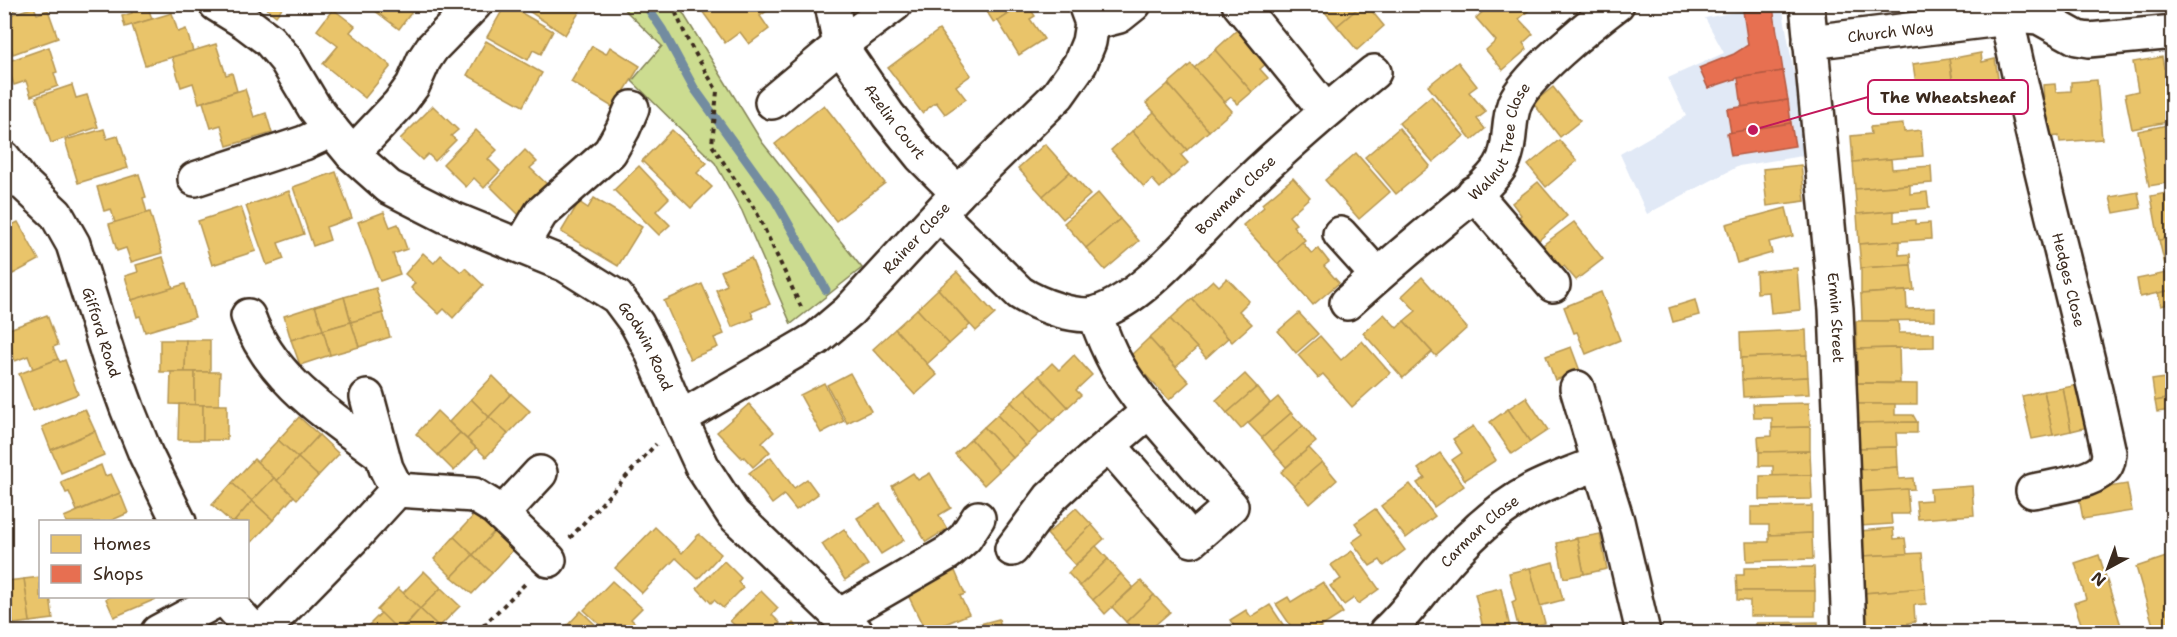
<svg xmlns="http://www.w3.org/2000/svg" width="2177" height="637" viewBox="0 0 2177 637" font-family="'Shantell Sans',sans-serif">
<style>
.built{fill:#e1e9f6}
.green{fill:#ccdc90;stroke:#848357;stroke-width:1.5}
.homes{fill:#e9c46a;stroke:#b59653;stroke-width:1.5}
.shops{fill:#e76f51;stroke:#b35a42;stroke-width:1.5}
.lines{fill:none;stroke-linecap:round;stroke-linejoin:round}
.stream{stroke:#738ca0;stroke-width:9}
.minor-casing{stroke:#3b2a1e;stroke-width:38}
.path{stroke:#3b2a1e;stroke-width:4;stroke-dasharray:4.5 4.5;stroke-linecap:butt}
.minor{stroke:#fff;stroke-width:33}
.labels{text-anchor:middle;stroke-width:6;stroke-linejoin:round;paint-order:stroke}
.street-label{font-size:15px;fill:#3b2a1e;stroke:#fff}
.leader{fill:none;stroke:#c2185b;stroke-width:2}
.callout-dot{fill:#c2185b;stroke:#fff;stroke-width:2}
.callout{fill:#fff;stroke:#c2185b;stroke-width:2}
.callout-label{font-size:16px;text-anchor:middle;font-weight:bold;fill:#3b2a1e}
</style>
<rect width="100%" height="100%" fill="#fff"/>
<filter id="ink" filterUnits="userSpaceOnUse"><feTurbulence type="fractalNoise" baseFrequency=".0167" numOctaves="2"/><feDisplacementMap in="SourceGraphic" scale="12" xChannelSelector="R" yChannelSelector="G"/><feConvolveMatrix kernelMatrix="1 2 1 2 8 2 1 2 1" color-interpolation-filters="sRGB"/></filter>
<g filter="url(#ink)">
<polygon class="built" points="1769,5 1782,5 1808,155 1739,166 1647,214 1620,154 1686,116 1668,78 1724,53 1705,18"/>
<polygon class="green" points="622,5 678,5 762,142 862,268 791,324 742,211 715,163 632,81 662,46 627,12"/>
<g class="homes">
<polygon points="4,4 29,4 4,14"/>
<polygon points="130,4 164,4 164,6 149,10 152,19 125,27 122,16 132,13"/>
<polygon points="261,4 285,4 276,16"/>
<polygon points="366,4 417,4 417,5 399,29"/>
<polygon points="506,4 553,31 541,54 533,50 528,60 487,37"/>
<polygon points="518,4 569,4 580,11 565,35"/>
<polygon points="697,4 775,4 775,5 760,16 769,29 749,44 740,32 725,43"/>
<polygon points="982,4 1024,4 994,23"/>
<polygon points="1024,4 1027,4 1035,16 1030,19 1044,39 1019,55 998,21"/>
<polygon points="1318,4 1363,4 1337,26"/>
<polygon points="1363,4 1366,4 1384,26 1357,50 1337,26"/>
<polygon points="1491,4 1536,4 1519,19 1533,34 1523,43 1527,49 1503,70 1486,50 1496,41 1476,18"/>
<polygon points="1855,4 1926,4 1926,6 1856,11"/>
<polygon points="34,7 37,14 48,10 58,38 13,54 10,43 4,45 4,17"/>
<polygon points="333,9 355,26 350,32 391,66 365,98 323,64 338,46 317,30"/>
<polygon points="172,13 178,32 186,29 193,51 145,65 132,25"/>
<polygon points="939,30 971,75 956,86 966,99 945,114 936,102 922,113 888,68"/>
<polygon points="1237,30 1267,63 1260,69 1268,78 1252,92 1215,50"/>
<polygon points="486,41 542,73 523,106 467,75"/>
<polygon points="216,44 226,75 232,73 237,91 199,103 193,83 181,87 172,57"/>
<polygon points="592,46 606,54 610,47 640,66 614,108 571,82"/>
<polygon points="49,47 57,72 54,73 58,86 31,96 26,81 14,85 6,62"/>
<polygon points="1215,50 1252,92 1238,104 1231,97 1225,102 1194,68"/>
<polygon points="1981,53 1982,62 1995,59 2000,90 1956,97 1949,59"/>
<polygon points="2162,57 2164,68 2172,66 2172,121 2132,129 2125,94 2138,91 2133,62"/>
<polygon points="1949,59 1956,105 1920,110 1913,64"/>
<polygon points="1458,62 1477,86 1469,92 1486,112 1477,119 1485,129 1472,140 1428,86"/>
<polygon points="1191,64 1232,111 1209,131 1168,84"/>
<polygon points="2097,80 2102,139 2060,142 2059,136 2046,137 2043,85 2055,84 2056,92 2071,91 2071,82"/>
<polygon points="1168,84 1209,131 1187,150 1146,103"/>
<polygon points="72,85 76,98 87,95 98,127 51,143 36,97"/>
<polygon points="1553,87 1580,121 1560,137 1533,103"/>
<polygon points="245,89 254,117 266,113 272,133 227,146 221,125 211,128 203,102"/>
<polygon points="1431,96 1464,136 1433,162 1399,123"/>
<polygon points="824,105 885,183 836,221 775,144"/>
<polygon points="433,106 458,130 451,136 456,140 435,161 428,154 422,160 400,139"/>
<polygon points="1154,112 1187,150 1181,155 1188,163 1172,177 1132,131"/>
<polygon points="1903,124 1904,132 1921,130 1923,156 1853,162 1851,136 1871,134 1870,127"/>
<polygon points="2172,124 2172,182 2149,186 2138,131"/>
<polygon points="1399,128 1430,166 1396,194 1365,157"/>
<polygon points="104,129 107,139 118,136 128,168 78,183 65,140"/>
<polygon points="476,130 497,150 488,159 500,171 484,188 474,178 466,187 443,164"/>
<polygon points="672,130 707,163 697,173 712,187 691,208 642,161"/>
<polygon points="1132,131 1172,177 1160,188 1152,179 1144,187 1111,150"/>
<polygon points="1559,140 1577,161 1546,187 1528,165"/>
<polygon points="1045,144 1070,172 1043,196 1018,168"/>
<polygon points="525,150 537,162 530,168 549,186 520,216 490,186"/>
<polygon points="1356,153 1390,192 1359,219 1325,180"/>
<polygon points="1891,159 1892,169 1931,166 1932,183 1855,189 1853,162"/>
<polygon points="1801,165 1805,201 1767,206 1763,169"/>
<polygon points="639,166 669,198 656,211 670,225 659,235 614,190"/>
<polygon points="336,172 352,218 326,227 330,240 313,246 293,187"/>
<polygon points="1070,172 1090,195 1063,219 1043,196"/>
<polygon points="139,174 146,197 143,198 147,213 115,223 111,209 104,211 97,187"/>
<polygon points="1293,178 1310,197 1289,216 1296,224 1293,226 1305,240 1278,264 1243,225 1264,207 1262,204"/>
<polygon points="1538,182 1567,216 1539,240 1530,229 1525,233 1515,221 1521,215 1512,203"/>
<polygon points="1910,185 1910,194 1927,192 1929,208 1857,214 1855,189"/>
<polygon points="289,191 304,234 278,243 284,259 267,265 246,206"/>
<polygon points="2138,192 2141,208 2114,213 2110,197"/>
<polygon points="2172,192 2172,238 2159,240 2151,196"/>
<polygon points="1098,193 1120,219 1086,248 1064,223"/>
<polygon points="594,198 642,227 618,266 561,232 579,202 588,208"/>
<polygon points="241,207 256,251 212,265 198,221"/>
<polygon points="1786,208 1793,236 1769,242 1772,253 1737,263 1726,224"/>
<polygon points="1894,211 1894,222 1915,220 1915,224 1930,223 1931,239 1859,244 1857,214"/>
<polygon points="150,212 162,253 131,262 126,248 117,251 109,224"/>
<polygon points="384,212 390,227 398,224 407,249 393,254 400,274 380,281 358,222"/>
<polygon points="1120,219 1139,241 1105,270 1086,248"/>
<polygon points="18,222 39,260 13,274 4,259 4,229"/>
<polygon points="1574,222 1603,259 1576,280 1564,266 1561,268 1543,245"/>
<polygon points="2172,238 2172,290 2140,297 2137,279 2167,273 2159,240"/>
<polygon points="1899,241 1899,255 1910,254 1911,265 1861,268 1859,244"/>
<polygon points="1302,242 1312,254 1318,248 1329,262 1324,266 1339,283 1313,305 1278,264"/>
<polygon points="423,253 434,263 441,255 461,272 465,268 483,285 453,318 444,309 439,314 411,288 415,283 405,274"/>
<polygon points="163,257 173,288 132,300 125,276 138,272 136,265"/>
<polygon points="751,258 770,304 751,312 754,318 732,327 716,290 727,285 721,271"/>
<polygon points="1911,265 1914,290 1861,294 1861,268"/>
<polygon points="1797,268 1800,310 1771,313 1769,292 1757,293 1756,272"/>
<polygon points="957,272 995,314 976,331 938,289"/>
<polygon points="1422,277 1467,328 1436,356 1404,321 1416,311 1402,296"/>
<polygon points="1227,278 1249,301 1239,311 1252,324 1232,342 1192,299 1213,280 1219,286"/>
<polygon points="185,284 195,317 145,332 140,316 137,317 132,300"/>
<polygon points="702,284 724,334 714,338 718,347 690,359 664,301"/>
<polygon points="376,288 383,313 351,322 344,297"/>
<polygon points="938,289 970,325 949,344 917,309"/>
<polygon points="2172,290 2172,327 2168,304 2161,306 2158,293"/>
<polygon points="1906,291 1907,309 1935,308 1935,320 1862,321 1861,294"/>
<polygon points="1601,292 1620,340 1586,354 1577,332 1574,333 1564,307"/>
<polygon points="344,297 351,322 323,330 315,306"/>
<polygon points="1192,299 1228,338 1206,358 1170,319"/>
<polygon points="1695,300 1699,315 1673,322 1669,308"/>
<polygon points="315,306 323,330 291,340 284,316"/>
<polygon points="917,309 949,344 927,364 895,329"/>
<polygon points="383,313 390,337 359,347 351,322"/>
<polygon points="1299,313 1318,334 1296,353 1278,331"/>
<polygon points="1384,314 1397,328 1404,321 1432,352 1403,378 1363,333"/>
<polygon points="47,315 58,345 53,347 58,359 33,369 28,356 15,361 4,331"/>
<polygon points="1170,319 1197,348 1176,367 1149,338"/>
<polygon points="1856,321 1898,321 1899,333 1934,333 1934,347 1857,349"/>
<polygon points="351,322 359,347 330,355 323,330"/>
<polygon points="895,329 937,375 915,395 873,349"/>
<polygon points="323,330 330,355 300,365 291,340"/>
<polygon points="1806,330 1807,355 1741,358 1740,333"/>
<polygon points="1320,336 1341,360 1362,341 1390,373 1352,407 1323,374 1318,378 1298,355"/>
<polygon points="1149,338 1189,382 1169,400 1129,357"/>
<polygon points="160,340 186,340 185,372 160,372"/>
<polygon points="186,340 210,340 210,372 185,372"/>
<polygon points="1571,347 1580,371 1555,380 1546,356"/>
<polygon points="1899,348 1900,383 1857,383 1857,349"/>
<polygon points="1074,355 1092,375 1076,390 1081,395 1068,407 1039,376 1052,363 1059,370"/>
<polygon points="1807,355 1808,377 1742,380 1741,358"/>
<polygon points="58,359 60,362 65,360 78,394 33,411 19,374"/>
<polygon points="171,372 195,372 195,405 170,404"/>
<polygon points="195,372 220,372 219,405 195,405"/>
<polygon points="850,373 871,411 847,423 827,385"/>
<polygon points="1245,374 1257,387 1227,413 1216,400"/>
<polygon points="493,376 511,394 489,417 471,399"/>
<polygon points="1039,376 1068,407 1054,420 1025,389"/>
<polygon points="1808,377 1809,394 1743,397 1742,380"/>
<polygon points="2172,377 2172,398 2155,401 2152,380"/>
<polygon points="824,383 844,421 821,433 800,395"/>
<polygon points="1857,383 1917,384 1917,404 1857,404"/>
<polygon points="2083,384 2092,426 2071,431 2063,388"/>
<polygon points="1257,387 1270,403 1241,429 1227,413"/>
<polygon points="2063,388 2071,431 2053,435 2044,391"/>
<polygon points="1025,389 1054,420 1040,433 1011,402"/>
<polygon points="2044,391 2053,435 2032,439 2022,396"/>
<polygon points="511,394 530,411 508,434 489,417"/>
<polygon points="1278,397 1291,413 1262,438 1248,423"/>
<polygon points="1526,397 1548,430 1530,442 1508,409"/>
<polygon points="2172,398 2172,410 2157,412 2155,401"/>
<polygon points="471,399 489,417 467,439 449,422"/>
<polygon points="1011,402 1040,433 1026,446 997,415"/>
<polygon points="1809,403 1810,427 1772,428 1772,418 1754,418 1753,404"/>
<polygon points="179,404 203,405 203,440 178,440"/>
<polygon points="749,404 774,432 762,443 770,452 753,467 744,457 742,458 717,432"/>
<polygon points="1857,404 1895,404 1895,415 1913,415 1917,422 1857,423"/>
<rect x="203" y="405" width="24" height="35"/>
<polygon points="85,409 95,431 51,450 42,427"/>
<polygon points="1508,409 1530,442 1512,454 1490,422"/>
<polygon points="437,411 460,433 438,455 416,434"/>
<polygon points="1291,413 1303,426 1273,452 1262,438"/>
<polygon points="997,415 1026,446 1013,458 984,427"/>
<polygon points="299,417 319,435 298,458 278,440"/>
<polygon points="489,417 508,434 486,457 467,439"/>
<polygon points="1917,422 1917,433 1896,433 1897,447 1858,448 1857,423"/>
<polygon points="1303,426 1316,442 1286,467 1273,452"/>
<polygon points="1473,426 1496,460 1465,480 1452,460 1462,453 1453,439"/>
<polygon points="984,427 1013,458 999,471 971,439"/>
<polygon points="1810,427 1810,451 1759,452 1758,437 1772,436 1772,428"/>
<polygon points="95,431 104,455 61,473 51,450"/>
<polygon points="460,433 476,448 454,471 438,455"/>
<polygon points="319,435 339,454 318,476 298,458"/>
<polygon points="971,439 999,471 984,485 955,454"/>
<polygon points="278,440 298,458 277,481 257,462"/>
<polygon points="1897,447 1898,467 1859,470 1858,448"/>
<polygon points="1309,448 1322,462 1294,486 1281,472"/>
<polygon points="1810,451 1811,475 1773,476 1773,466 1759,466 1759,452"/>
<polygon points="1440,453 1464,486 1434,507 1417,483 1425,478 1418,469"/>
<polygon points="771,457 794,488 807,479 818,494 796,510 784,495 772,504 749,473"/>
<polygon points="298,458 318,476 297,499 277,481"/>
<polygon points="254,459 274,478 252,501 232,483"/>
<polygon points="1322,462 1337,480 1310,504 1294,486"/>
<polygon points="101,465 105,476 111,474 120,493 77,511 69,492 66,493 61,482"/>
<polygon points="1898,467 1899,479 1913,478 1914,489 1860,492 1859,470"/>
<polygon points="913,473 918,480 930,473 951,508 939,515 947,529 926,542 892,486"/>
<polygon points="1811,475 1812,499 1760,500 1760,476"/>
<polygon points="274,478 294,496 273,520 252,501"/>
<polygon points="232,483 252,501 234,522 231,522 212,505"/>
<polygon points="1410,484 1435,516 1406,538 1381,506"/>
<polygon points="2127,484 2132,511 2083,519 2078,492"/>
<polygon points="1972,486 1974,515 1918,519 1916,501 1931,500 1930,489"/>
<polygon points="1907,489 1909,514 1891,514 1892,524 1860,526 1860,492"/>
<polygon points="120,493 128,513 108,522 66,522 64,517"/>
<polygon points="252,501 273,520 252,542 248,537 248,522 234,522"/>
<polygon points="880,504 904,540 881,554 857,518"/>
<polygon points="1812,506 1812,533 1769,535 1769,525 1751,525 1751,507"/>
<polygon points="1076,508 1092,525 1063,552 1047,534"/>
<polygon points="1375,509 1405,550 1384,566 1380,560 1370,566 1352,542 1363,534 1355,523"/>
<polygon points="475,514 494,532 473,555 454,537"/>
<polygon points="1092,525 1104,539 1075,565 1063,552"/>
<polygon points="655,527 682,553 699,534 721,554 698,579 676,558 642,593 615,568"/>
<polygon points="1893,528 1894,539 1905,538 1907,554 1862,556 1860,531"/>
<polygon points="844,529 868,565 845,580 822,544"/>
<polygon points="494,532 513,550 492,573 473,555"/>
<polygon points="1812,533 1813,559 1747,561 1746,542 1769,542 1769,535"/>
<polygon points="1600,534 1607,569 1584,574 1577,538"/>
<polygon points="454,537 473,555 452,577 434,559"/>
<polygon points="1577,538 1584,574 1564,578 1557,543"/>
<polygon points="1096,546 1108,559 1080,586 1068,573"/>
<polygon points="1352,551 1379,589 1358,604 1354,598 1344,605 1330,586 1341,579 1331,565"/>
<polygon points="1922,553 1925,588 1864,593 1862,556"/>
<polygon points="473,555 492,573 472,594 452,577"/>
<polygon points="2099,555 2123,632 2084,632 2074,603 2086,599 2075,563"/>
<polygon points="2172,555 2172,632 2153,632 2155,632 2136,567"/>
<polygon points="1108,559 1121,574 1093,600 1080,586"/>
<polygon points="724,561 741,578 738,582 743,588 723,608 714,600 711,603 697,588"/>
<polygon points="1553,562 1563,600 1540,606 1530,568"/>
<polygon points="1814,567 1815,591 1737,591 1736,575 1744,575 1744,568"/>
<polygon points="1530,568 1545,623 1519,630 1512,602 1516,600 1509,573"/>
<polygon points="424,571 441,588 420,609 403,593"/>
<polygon points="955,571 965,594 960,596 969,614 926,632 907,593"/>
<polygon points="1121,574 1133,587 1105,614 1093,600"/>
<polygon points="40,577 40,596 50,596 53,619 30,622 24,579"/>
<polygon points="24,579 30,622 13,624 7,581"/>
<polygon points="4,581 7,581 13,624 4,625"/>
<polygon points="612,581 642,608 631,619 641,629 638,632 608,632 584,610"/>
<polygon points="1141,581 1154,595 1126,622 1112,607"/>
<polygon points="1323,582 1343,613 1313,632 1308,628 1301,632 1295,632 1276,604 1288,597 1291,602"/>
<polygon points="398,588 420,609 399,631 377,610"/>
<polygon points="441,588 460,606 439,627 420,609"/>
<polygon points="1501,588 1511,632 1484,632 1475,594"/>
<polygon points="1925,588 1926,604 1914,605 1915,622 1908,623 1908,630 1866,632 1864,593"/>
<polygon points="761,591 778,608 772,615 780,623 771,632 742,632 730,621"/>
<polygon points="1737,591 1815,591 1815,616 1750,616 1750,601 1737,600"/>
<polygon points="1154,595 1170,612 1147,632 1136,632 1126,622"/>
<polygon points="111,596 155,596 156,599 114,617 106,599"/>
<polygon points="1270,605 1288,632 1238,632 1230,620 1246,610 1251,617"/>
<polygon points="420,609 437,625 429,632 400,632"/>
<polygon points="581,611 603,632 561,632"/>
<polygon points="381,613 399,631 362,632"/>
<polygon points="999,619 1002,632 949,632"/>
<polygon points="1818,622 1818,632 1756,632 1756,623"/>
<polygon points="793,623 801,632 783,632"/>
<polygon points="1908,630 1909,632 1873,632"/>
</g>
<g class="shops">
<polygon points="1773,7 1783,71 1738,78 1708,88 1699,68 1734,54 1748,45 1743,11"/>
<polygon points="1783,71 1788,100 1742,107 1738,78"/>
<polygon points="1788,100 1791,123 1731,133 1727,109"/>
<polygon points="1791,123 1795,146 1731,156 1727,133"/>
</g>
<g class="lines">
<polyline class="stream" points="645,4 662,29 694,88 775,200 826,290"/>
<defs>
<g id="minor">
<path id="s1" d="M216,4L245,22L269,40L286,60L314,107L332,130L352,154L389,187L446,216L566,265L617,297L637,324L651,350L680,418L703,468L733,514L856,632"/>
<polyline points="832,4 840,45 895,4"/>
<polyline points="1239,4 1326,111"/>
<path id="s2" d="M1807,4L1836,309L1849,632"/>
<path id="s3" d="M2007,19C2037,164 2078,308 2109,453C2108,460 2108,465 2102,470C2089,483 2051,487 2033,491"/>
<polyline points="1092,23 1119,16 1134,4"/>
<path id="s4" d="M1810,42L2025,16L2039,17L2077,38L2089,40L2164,33L2172,34"/>
<path id="s5" d="M772,102L840,45L888,115L921,156L958,193"/>
<polyline points="352,154 399,104 413,85 424,60 432,48 475,4"/>
<path id="s6" d="M4,158L21,181L56,214L73,244L110,361L127,408L146,455L179,522"/>
<polyline points="195,179 304,143 332,130"/>
<polyline points="1474,193 1553,285"/>
<path id="s7" d="M939,214L1020,293C1037,304 1077,320 1097,313C1145,298 1194,234 1231,199C1276,154 1325,112 1374,72"/>
<polyline points="1340,234 1377,275"/>
<polyline points="521,246 541,213 610,152 623,129 632,108"/>
<path id="s8" d="M1347,303C1380,273 1413,245 1447,217C1465,202 1487,186 1500,167C1512,148 1507,125 1514,105C1522,79 1593,22 1617,4"/>
<path d="M1095,314C1109,356 1122,377 1149,411"/>
<path d="M248,316C271,380 330,416 382,455"/>
<polyline points="1577,388 1599,463"/>
<polygon points="1149,411 1231,506 1192,540 1109,445"/>
<path id="s9" d="M680,418L816,339L849,311L958,193L1058,95L1080,64L1089,42L1092,23L1085,4"/>
<polyline points="397,490 474,495 495,508 549,560"/>
<polyline points="502,514 540,473"/>
<polyline points="1012,549 1050,498 1080,470 1109,445"/>
<polyline points="222,596 255,632"/>
<polyline points="839,616 948,553 965,538 978,518"/>
<polyline points="158,632 223,597"/>
<polyline points="261,632 354,537 397,490 386,468 367,397"/>
<path id="s10" d="M1386,632C1406,614 1420,593 1437,573C1463,542 1495,510 1531,491C1552,480 1576,472 1599,463L1617,521L1643,632"/>
</g>
</defs>
<use href="#minor" class="minor-casing"/>
<g class="path">
<polyline points="672,4 688,41 717,91 712,145 756,211 802,309"/>
<polyline points="570,538 656,444"/>
<polyline points="477,632 527,582"/>
</g>
<use href="#minor" class="minor"/>
</g>
</g>
<g class="labels">
<g class="street-label">
<text dy="5" stroke="none"><textPath href="#s4" startOffset="81">Church Way</textPath></text>
<text dy="5" stroke="none"><textPath href="#s5" startOffset="183">Azelin Court</textPath></text>
<text dy="5" stroke="none"><textPath href="#s8" startOffset="228">Walnut Tree Close</textPath></text>
<text dy="5" stroke="none"><textPath href="#s7" startOffset="378">Bowman Close</textPath></text>
<text dy="5" stroke="none"><textPath href="#s9" startOffset="300">Rainer Close</textPath></text>
<text dy="5" stroke="none"><textPath href="#s3" startOffset="268">Hedges Close</textPath></text>
<text dy="5" stroke="none"><textPath href="#s2" startOffset="315">Ermin Street</textPath></text>
<text dy="5" stroke="none"><textPath href="#s6" startOffset="204">Gifford Road</textPath></text>
<text dy="5" stroke="none"><textPath href="#s1" startOffset="566">Godwin Road</textPath></text>
<text dy="5" stroke="none"><textPath href="#s10" startOffset="138">Carman Close</textPath></text>
</g>
</g>
<path class="leader" d="M1753 130L1868 97"/>
<circle class="callout-dot" cx="1753" cy="130" r="6"/>
<rect class="callout" x="1868" y="80" width="160" height="34" rx="6"/>
<g class="callout-label">
<text x="1948" y="103">The Wheatsheaf</text>
</g>
<rect width="2177" height="637" fill="none" stroke="#fff" stroke-width="24"/>
<rect x="12" y="12" width="2153" height="613" fill="none" stroke="#3b2a1e" stroke-width="2" filter="url(#ink)"/>
<rect x="39" y="520" width="210" height="78" fill="#ffffff" stroke="#b1aaa5" stroke-width="1.5"/>
<rect x="51" y="535" width="30" height="18" fill="#e9c46a" stroke="#b1aaa5" stroke-width="1.5"/>
<text x="93" y="550" font-size="18" fill="#3b2a1e">Homes</text>
<rect x="51" y="565" width="30" height="18" fill="#e76f51" stroke="#b1aaa5" stroke-width="1.5"/>
<text x="93" y="580" font-size="18" fill="#3b2a1e">Shops</text>
<g transform="translate(2108 568) rotate(221)" stroke="#ffffff" stroke-width="4.5" paint-order="stroke">
<path d="M0-4.5L10 22L0 15L-10 22Z" fill="#3b2a1e"/>
<text y="-9" font-size="16" font-weight="bold" text-anchor="middle" fill="#3b2a1e">N</text>
</g>
</svg>
